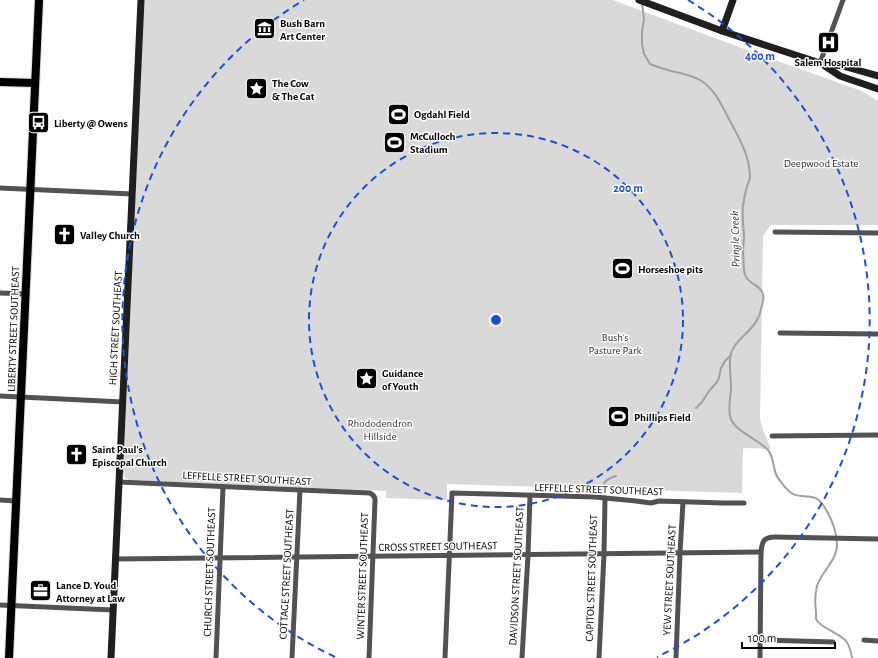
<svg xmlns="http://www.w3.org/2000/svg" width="878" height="658" viewBox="0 0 878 658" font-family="'Alegreya Sans',sans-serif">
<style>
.green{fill:#d9d9d9}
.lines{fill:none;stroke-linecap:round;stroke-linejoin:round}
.stream{stroke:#a0a0a0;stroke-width:2}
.primary-casing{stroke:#dbdbdb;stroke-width:10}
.street{stroke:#525252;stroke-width:5}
.secondary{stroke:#1f1f1f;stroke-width:7}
.primary{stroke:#000;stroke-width:8}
.ring{fill:none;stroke:#1d4ed8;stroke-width:2;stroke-dasharray:7 5}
.labels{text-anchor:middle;stroke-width:3;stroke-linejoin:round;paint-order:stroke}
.poi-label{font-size:11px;font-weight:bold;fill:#000;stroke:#fff;text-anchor:start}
.park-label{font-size:11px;fill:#303030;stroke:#fff}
.street-label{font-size:11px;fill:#000;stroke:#fff}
.water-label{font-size:12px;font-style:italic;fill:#414141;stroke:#fff}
.centre{fill:#1d4ed8;stroke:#fff;stroke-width:2}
.ring-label{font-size:12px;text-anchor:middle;font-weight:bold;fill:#1d4ed8;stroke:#fff;stroke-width:3;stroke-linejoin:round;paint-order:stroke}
</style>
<rect width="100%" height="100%" fill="#fff"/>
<path class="green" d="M144,0H613L763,56L862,91L878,101V225H771L763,236L760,419L763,430L771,449L745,448L743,449L742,493L447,484V500L386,498V491L130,480C126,479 124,477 123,473Z"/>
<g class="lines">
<g class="stream">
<path d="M642,3L644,19L642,32V44L644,54L650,64C657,67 664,69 671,71C681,73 691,75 700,80C715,89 722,106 730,121C740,140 749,154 750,176C750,181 747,185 746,190C745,195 744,200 743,205C742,215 743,225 744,235C744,241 743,247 743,253C744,260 743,269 745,275C749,286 766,285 763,301C762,305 760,315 758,318C753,330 741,336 734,347C727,358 731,374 731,387C731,396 728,406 730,416C733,431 758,439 768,450C773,456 773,464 775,471C776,477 787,491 793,494C802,499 815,492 823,505C832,518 842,542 834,557C829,567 820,576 817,586C815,594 815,604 816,612C816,614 816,617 816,619C819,627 839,633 846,641C850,646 851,652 852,658"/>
<polyline points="696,408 702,402 709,391 717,382 719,378 721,368 725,361 731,355"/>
<path d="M602,487C605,480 609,478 616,476"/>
</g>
<defs>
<g id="primary">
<polyline points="0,82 35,83"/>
<polyline points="9,658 39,0"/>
</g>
</defs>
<use href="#primary" class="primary-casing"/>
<g class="street">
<polyline points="820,63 843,0"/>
<polyline points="0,188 132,194"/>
<polyline points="775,232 878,233"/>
<polyline points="0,293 25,294"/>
<polyline points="780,333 878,334"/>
<polyline points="0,396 123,402"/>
<polyline points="772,436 878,435"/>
<path d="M119,482L370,493C373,495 375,496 375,500L369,658"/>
<polyline points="0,500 16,501"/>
<polyline points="116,559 761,552"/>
<polyline points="0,605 113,610"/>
<polyline points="760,640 833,642"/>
<polyline points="864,640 878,641"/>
<polyline points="216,658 223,487"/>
<polyline points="292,658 300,490"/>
<polyline points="445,658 452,493 595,497 636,501 651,503 659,501 723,503 744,503"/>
<polyline points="522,658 528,555 530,496"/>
<polyline points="599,658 604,554 605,498"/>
<polyline points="676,658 680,553 683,502"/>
<path d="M760,658L761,552C762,542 763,537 775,537L878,539"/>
</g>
<g class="secondary">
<polyline points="639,0 722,31 820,63 843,66 878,76"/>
<polyline points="722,31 733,0"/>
<polyline points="822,64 840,76 878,89"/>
<polyline points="111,658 141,0"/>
</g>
<use href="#primary" class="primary"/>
</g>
<g class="ring">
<circle cx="496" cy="320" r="187"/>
<path d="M335 657A373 373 0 0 1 304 0M688 0A373 373 0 0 1 657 657"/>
</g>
<defs>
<symbol id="museum-square" viewBox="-11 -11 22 22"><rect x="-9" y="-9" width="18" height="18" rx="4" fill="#000" stroke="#fff"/><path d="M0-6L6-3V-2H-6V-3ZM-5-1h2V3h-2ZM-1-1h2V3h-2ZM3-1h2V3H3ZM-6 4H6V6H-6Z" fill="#fff"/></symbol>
<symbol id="hospital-square" viewBox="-11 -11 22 22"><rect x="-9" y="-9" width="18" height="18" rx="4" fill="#000" stroke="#fff"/><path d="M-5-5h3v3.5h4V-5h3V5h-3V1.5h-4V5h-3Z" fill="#fff"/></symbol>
<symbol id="sight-square" viewBox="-11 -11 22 22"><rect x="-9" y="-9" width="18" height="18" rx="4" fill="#000" stroke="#fff"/><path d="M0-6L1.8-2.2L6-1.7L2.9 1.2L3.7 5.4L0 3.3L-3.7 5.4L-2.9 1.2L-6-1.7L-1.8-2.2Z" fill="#fff"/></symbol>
<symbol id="stadium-square" viewBox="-11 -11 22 22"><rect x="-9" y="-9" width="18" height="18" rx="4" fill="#000" stroke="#fff"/><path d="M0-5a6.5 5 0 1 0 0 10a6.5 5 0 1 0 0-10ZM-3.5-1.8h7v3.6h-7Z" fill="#fff"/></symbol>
<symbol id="bus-square" viewBox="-11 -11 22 22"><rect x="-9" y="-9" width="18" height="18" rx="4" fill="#000" stroke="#fff"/><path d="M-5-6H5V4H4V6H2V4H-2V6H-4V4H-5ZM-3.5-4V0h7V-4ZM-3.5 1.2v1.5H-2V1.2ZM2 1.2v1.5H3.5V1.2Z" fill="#fff"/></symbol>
<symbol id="church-square" viewBox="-11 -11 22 22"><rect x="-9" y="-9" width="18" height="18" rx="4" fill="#000" stroke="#fff"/><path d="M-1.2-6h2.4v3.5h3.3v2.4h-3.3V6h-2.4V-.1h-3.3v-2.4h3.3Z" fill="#fff"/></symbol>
<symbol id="office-square" viewBox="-11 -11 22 22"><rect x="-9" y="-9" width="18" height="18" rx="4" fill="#000" stroke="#fff"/><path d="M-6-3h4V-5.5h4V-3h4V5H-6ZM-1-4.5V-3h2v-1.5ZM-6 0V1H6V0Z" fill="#fff"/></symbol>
</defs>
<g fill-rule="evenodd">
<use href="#museum-square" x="252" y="16" width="25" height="25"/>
<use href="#hospital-square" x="816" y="30" width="25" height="25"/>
<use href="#sight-square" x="244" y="76" width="25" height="25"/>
<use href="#stadium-square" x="386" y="102" width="25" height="25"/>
<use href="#bus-square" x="26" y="110" width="25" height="25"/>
<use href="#stadium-square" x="382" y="130" width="25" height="25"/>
<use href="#church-square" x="52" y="222" width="25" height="25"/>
<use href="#stadium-square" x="610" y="256" width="25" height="25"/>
<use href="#sight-square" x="354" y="366" width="25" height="25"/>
<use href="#stadium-square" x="606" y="404" width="25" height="25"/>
<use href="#church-square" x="64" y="442" width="25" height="25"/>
<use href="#office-square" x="28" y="578" width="25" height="25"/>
</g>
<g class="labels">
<g class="poi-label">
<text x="280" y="27">Bush Barn<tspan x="280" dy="13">Art Center</tspan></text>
<text x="828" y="66" text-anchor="middle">Salem Hospital</text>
<text x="272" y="87">The Cow<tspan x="272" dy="13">&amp; The Cat</tspan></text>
<text x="414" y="118">Ogdahl Field</text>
<text x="54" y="127">Liberty @ Owens</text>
<text x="410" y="140">McCulloch<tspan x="410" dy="13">Stadium</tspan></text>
<text x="80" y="239">Valley Church</text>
<text x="638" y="273">Horseshoe pits</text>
<text x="382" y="377">Guidance<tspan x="382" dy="13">of Youth</tspan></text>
<text x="634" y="421">Phillips Field</text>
<text x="92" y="453">Saint Paul's<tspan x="92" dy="13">Episcopal Church</tspan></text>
<text x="56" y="589">Lance D. Youd<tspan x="56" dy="13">Attorney at Law</tspan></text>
</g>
<g class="park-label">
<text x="821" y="167">Deepwood Estate</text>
<text x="615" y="341">Bush's<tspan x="615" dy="13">Pasture Park</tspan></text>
<text x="380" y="427">Rhododendron<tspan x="380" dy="13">Hillside</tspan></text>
</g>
<g class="street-label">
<text transform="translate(115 328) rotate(-87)" y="4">HIGH STREET SOUTHEAST</text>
<text transform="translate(13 329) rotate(-88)" y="4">LIBERTY STREET SOUTHEAST</text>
<text transform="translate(247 478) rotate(3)" y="4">LEFFELLE STREET SOUTHEAST</text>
<text transform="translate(599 489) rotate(2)" y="4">LEFFELLE STREET SOUTHEAST</text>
<text transform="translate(438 546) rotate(-1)" y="4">CROSS STREET SOUTHEAST</text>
<text transform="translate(209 572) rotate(-88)" y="4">CHURCH STREET SOUTHEAST</text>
<text transform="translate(286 574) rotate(-87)" y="4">COTTAGE STREET SOUTHEAST</text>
<text transform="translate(362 576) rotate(-88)" y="4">WINTER STREET SOUTHEAST</text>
<text transform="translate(516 576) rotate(-87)" y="4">DAVIDSON STREET SOUTHEAST</text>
<text transform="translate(591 578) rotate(-88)" y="4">CAPITOL STREET SOUTHEAST</text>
<text transform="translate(669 580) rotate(-87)" y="4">YEW STREET SOUTHEAST</text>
</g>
<g class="water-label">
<text transform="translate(735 239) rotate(-91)" y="4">Pringle Creek</text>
</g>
</g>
<circle cx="496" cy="320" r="6" class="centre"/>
<g class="ring-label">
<text x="760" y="60">400 m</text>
<text x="628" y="192">200 m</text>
</g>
<path d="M742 642v6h93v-6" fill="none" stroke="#000000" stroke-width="2"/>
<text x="748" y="642" font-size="12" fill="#000000" stroke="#ffffff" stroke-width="3" paint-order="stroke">100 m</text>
</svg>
